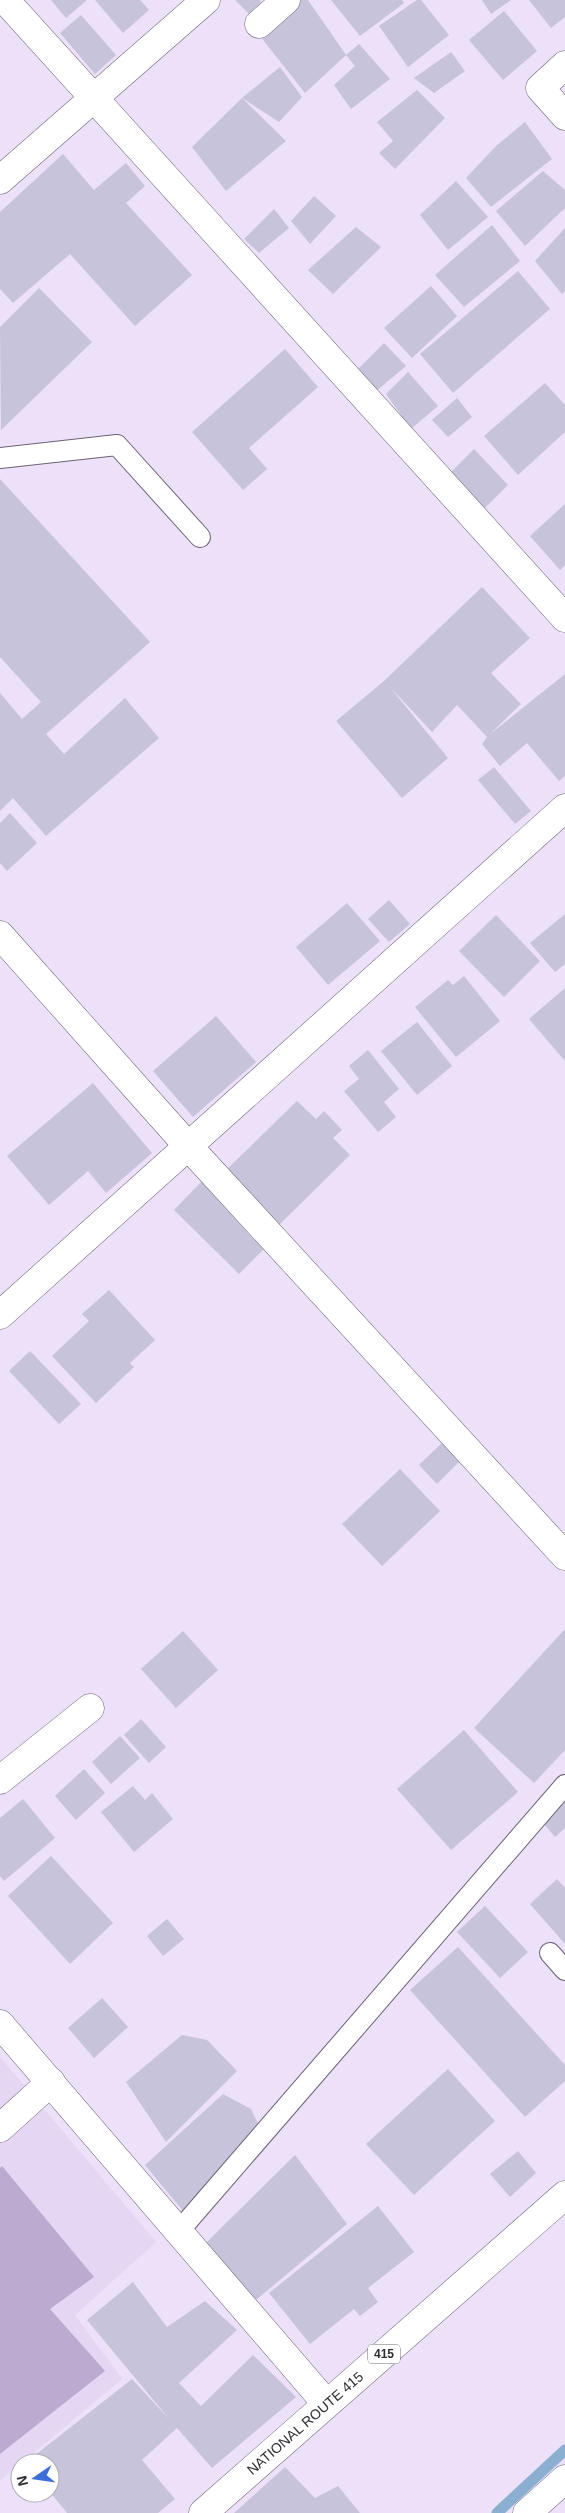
<svg xmlns="http://www.w3.org/2000/svg" width="565" height="2513" viewBox="0 0 565 2513" font-family="Helvetica,sans-serif">
<style>
.built{fill:#e5d6f4}
.green{fill:#bcaad0}
.lines{fill:none;stroke-linecap:round;stroke-linejoin:round}
.stream{stroke:#8bafd1;stroke-width:11}
.building{fill:#c7c3db}
.service-casing{stroke:#6c6276;stroke-width:22}
.minor-casing{stroke:#6c6276;stroke-width:29}
.trunk-casing{stroke:#6c6276;stroke-width:29}
.service{stroke:#fff;stroke-width:20}
.minor{stroke:#fff;stroke-width:28}
.trunk{stroke:#fff;stroke-width:28}
.labels{text-anchor:middle;stroke-width:4;stroke-linejoin:round;paint-order:stroke}
.shield{fill:#fff;stroke:#6e6b71;stroke-width:1}
.shield-label{font-size:12px;font-weight:bold;fill:#302c34}
.street-label{font-size:14px;fill:#302c34;stroke:#fff}
</style>
<rect width="100%" height="100%" fill="#ece1f8"/>
<polygon class="built" points="0,2057 156,2242 75,2315 122,2379 0,2481"/>
<polygon class="green" points="2,2166 94,2277 50,2309 105,2371 0,2454 0,2168"/>
<g class="lines">
<polyline class="stream" points="497,2513 565,2450"/>
</g>
<g class="building">
<polygon points="51,0 87,0 66,18"/>
<polygon points="95,0 140,0 149,10 123,33"/>
<polygon points="235,0 260,0 261,2 249,14"/>
<polygon points="301,0 308,0 346,55 305,93 260,36"/>
<polygon points="331,0 402,0 404,3 360,36"/>
<polygon points="417,0 421,0 449,35 408,67 379,26"/>
<polygon points="482,0 511,0 491,14"/>
<polygon points="529,0 565,0 565,17 551,28"/>
<polygon points="504,11 537,51 503,80 469,40"/>
<polygon points="81,15 116,55 95,74 60,33"/>
<polygon points="359,44 390,79 351,109 334,85 355,66 346,55"/>
<polygon points="451,52 465,71 434,93 414,78"/>
<polygon points="280,67 302,97 279,122 242,98 286,141 226,191 192,147 242,98"/>
<polygon points="417,90 445,118 395,169 379,153 393,141 377,122"/>
<polygon points="525,122 552,159 491,207 466,178 496,146"/>
<polygon points="63,154 94,190 126,163 145,186 126,203 192,275 135,326 70,254 13,303 0,289 0,212"/>
<polygon points="543,171 565,190 565,208 525,246 496,211"/>
<polygon points="456,181 488,217 448,250 420,215"/>
<polygon points="314,196 336,216 310,244 291,221"/>
<polygon points="274,209 289,228 259,253 244,239"/>
<polygon points="492,225 520,261 464,307 435,275"/>
<polygon points="356,227 381,247 333,294 308,270"/>
<polygon points="565,228 565,291 562,294 535,261"/>
<polygon points="518,271 550,309 453,393 420,354"/>
<polygon points="431,286 457,316 412,358 384,328"/>
<polygon points="39,288 92,342 1,430 0,327"/>
<polygon points="384,343 406,366 375,392 358,369"/>
<polygon points="285,349 318,387 249,448 267,469 243,490 192,432"/>
<polygon points="408,372 438,406 411,429 386,394"/>
<polygon points="545,383 565,405 565,432 518,475 484,436"/>
<polygon points="457,398 472,417 448,437 432,420"/>
<polygon points="474,449 508,485 483,510 449,474"/>
<polygon points="0,479 150,642 46,734 64,754 125,698 159,738 46,836 13,798 0,811 0,693 22,719 41,702 0,657"/>
<polygon points="565,504 565,565 560,570 530,536"/>
<polygon points="482,587 530,638 491,673 521,704 489,735 565,674 565,776 559,781 527,743 500,766 482,744 487,737 457,705 432,732 389,686 448,758 402,798 336,721 384,681"/>
<polygon points="494,767 531,811 515,824 478,780"/>
<polygon points="10,813 37,843 7,871 0,863 0,823"/>
<polygon points="389,900 410,924 389,942 368,919"/>
<polygon points="347,903 380,941 328,985 296,947"/>
<polygon points="565,914 565,964 555,972 530,943"/>
<polygon points="496,915 540,961 504,997 459,951"/>
<polygon points="464,976 500,1021 456,1057 415,1007 448,980 453,985"/>
<polygon points="565,988 565,1061 529,1019"/>
<polygon points="216,1016 256,1062 193,1117 153,1071"/>
<polygon points="417,1022 452,1066 417,1095 381,1051"/>
<polygon points="368,1050 399,1089 384,1102 396,1117 378,1132 344,1091 359,1079 349,1066"/>
<polygon points="93,1083 152,1153 106,1193 88,1171 49,1205 7,1156"/>
<polygon points="297,1101 316,1119 324,1111 342,1130 333,1138 350,1155 277,1227 224,1172"/>
<polygon points="204,1179 269,1244 239,1274 174,1210"/>
<polygon points="109,1290 155,1340 130,1363 134,1367 96,1403 52,1356 89,1321 82,1314"/>
<polygon points="30,1351 81,1404 59,1424 9,1371"/>
<polygon points="444,1441 462,1459 437,1484 419,1465"/>
<polygon points="400,1469 440,1511 382,1566 342,1524"/>
<polygon points="565,1629 565,1750 534,1783 474,1728"/>
<polygon points="183,1631 218,1670 176,1708 141,1669"/>
<polygon points="141,1719 166,1747 149,1763 124,1735"/>
<polygon points="464,1730 518,1792 451,1850 397,1789"/>
<polygon points="120,1736 140,1758 111,1784 92,1762"/>
<polygon points="84,1769 105,1793 76,1820 55,1796"/>
<polygon points="133,1786 145,1800 152,1793 173,1819 134,1852 101,1812"/>
<polygon points="23,1799 55,1838 4,1881 0,1876 0,1818"/>
<polygon points="565,1800 565,1828 555,1837 539,1818"/>
<polygon points="51,1856 113,1923 70,1964 8,1896"/>
<polygon points="557,1879 565,1888 565,1944 530,1904"/>
<polygon points="485,1906 528,1952 500,1978 457,1932"/>
<polygon points="167,1919 184,1939 163,1956 147,1936"/>
<polygon points="458,1947 565,2065 565,2081 525,2117 410,1990"/>
<polygon points="102,1998 128,2027 94,2058 68,2028"/>
<polygon points="182,2035 207,2040 237,2071 166,2142 126,2082"/>
<polygon points="448,2069 495,2121 414,2195 366,2144"/>
<polygon points="223,2094 251,2109 263,2134 183,2211 145,2165"/>
<polygon points="518,2151 536,2173 510,2197 490,2174"/>
<polygon points="295,2155 347,2224 251,2304 207,2242"/>
<polygon points="378,2206 414,2252 368,2288 378,2302 360,2316 354,2309 310,2344 269,2293"/>
<polygon points="133,2282 167,2327 205,2301 237,2330 179,2383 201,2406 253,2355 296,2397 212,2468 177,2428 142,2460 175,2499 158,2513 67,2513 50,2492 50,2463 25,2463 132,2379 170,2420 87,2320"/>
<polygon points="285,2467 315,2498 338,2486 360,2513 234,2513"/>
</g>
<g class="lines">
<defs>
<g id="service">
<polyline points="0,458 117,445 200,537"/>
<polyline points="550,1953 565,1970"/>
<polyline points="179,2231 565,1785"/>
</g>
<g id="minor">
<polyline points="5,0 565,618"/>
<polyline points="259,24 286,0"/>
<polyline points="565,65 540,88 565,116"/>
<polyline points="0,180 206,0"/>
<polyline points="0,935 188,1146 565,1556"/>
<polyline points="0,1315 565,808"/>
<polyline points="0,1780 90,1708"/>
<polyline points="0,2024 326,2403"/>
<polyline points="0,2128 51,2082"/>
<polyline points="527,2513 565,2479"/>
</g>
<polyline id="trunk" points="203,2513 565,2195"/>
</defs>
<use href="#service" class="service-casing"/>
<use href="#minor" class="minor-casing"/>
<use href="#trunk" class="trunk-casing"/>
<use href="#service" class="service"/>
<use href="#minor" class="minor"/>
<use href="#trunk" class="trunk"/>
</g>
<g class="labels">
<rect class="shield" x="368" y="2344.5" width="32" height="19" rx="4"/>
<g class="shield-label">
<text x="384" y="2358">415</text>
</g>
<g class="street-label">
<text transform="translate(305 2423) rotate(-41)" y="5">NATIONAL ROUTE 415</text>
</g>
</g>
<g transform="translate(35 2478) rotate(257)"><circle r="24" fill="#ffffff" stroke="#acabae"/>
<path d="M0-4L9 19L0 12L-9 19Z" fill="#3d6ddd"/>
<text y="-8" font-size="14" font-weight="bold" text-anchor="middle" fill="#302c34">N</text>
</g>
</svg>
